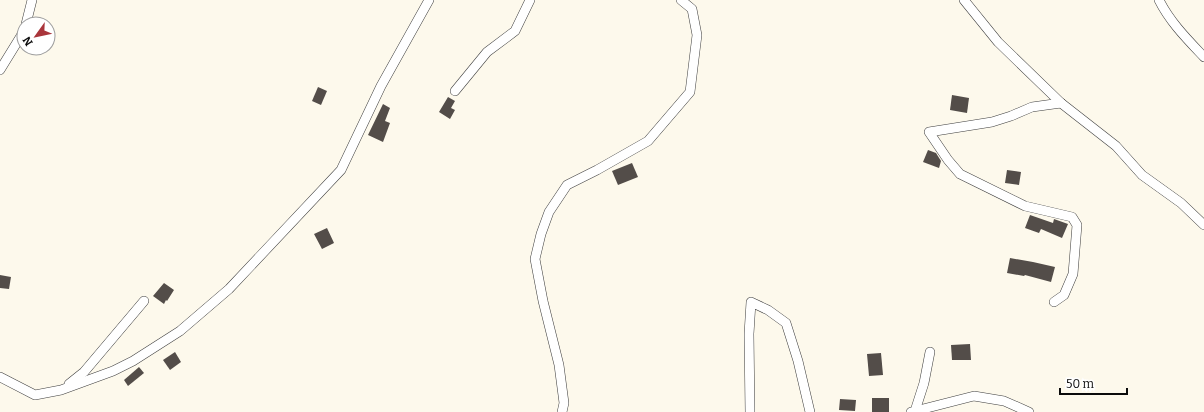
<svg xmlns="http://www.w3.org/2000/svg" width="1204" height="412" viewBox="0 0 1204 412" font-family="Bitter,serif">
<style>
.building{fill:#534d49}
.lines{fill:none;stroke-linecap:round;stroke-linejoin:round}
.minor-casing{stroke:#3e3e3e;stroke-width:10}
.minor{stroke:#fff;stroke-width:9}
</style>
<rect width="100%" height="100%" fill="#fdf9ec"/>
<g class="building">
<polygon points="318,87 327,91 321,105 312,101"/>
<polygon points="952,95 969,98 967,113 950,110"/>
<polygon points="448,97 455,101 451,108 455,110 450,119 439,112"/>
<polygon points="383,104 390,108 385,121 390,123 383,142 368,135"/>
<polygon points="928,150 936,153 941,161 939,168 923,162"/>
<polygon points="632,163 638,177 618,185 612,171"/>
<polygon points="1007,170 1021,172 1019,185 1005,183"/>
<polygon points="1030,215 1053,223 1054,219 1068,224 1062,238 1041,229 1039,233 1025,228"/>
<polygon points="327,228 334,243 322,249 314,234"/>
<polygon points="1010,258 1033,262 1055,267 1051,282 1025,275 1024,276 1007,273"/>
<polygon points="0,275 11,277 9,289 0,288"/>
<polygon points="164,283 174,290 167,301 166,300 164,304 153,296"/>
<polygon points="970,344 971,360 952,360 951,345"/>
<polygon points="175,352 181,362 170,370 163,360"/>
<polygon points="881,353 883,375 869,376 867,354"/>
<polygon points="139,367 144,373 128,386 124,380"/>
<rect x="872" y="398" width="17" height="14"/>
<polygon points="840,399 856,400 855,411 839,410"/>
</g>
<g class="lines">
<defs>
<g id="minor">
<polyline points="964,0 998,42 1061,103 1116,146 1142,175 1181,203 1204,225"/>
<path d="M1159,0C1170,22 1187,39 1204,57"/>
<polyline points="26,24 32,0"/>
<polyline points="0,70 24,31"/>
<polyline points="455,91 487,52 515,31 530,0"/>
<polyline points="1054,302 1064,295 1073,274 1077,225 1072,217 1025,206 960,174 948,160 929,132 992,122 1011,116 1032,107 1061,103"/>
<polyline points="0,377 35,395 61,390 113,371 133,361 180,331 229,289 341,170 381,86 429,0"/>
<polyline points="69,384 84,372 144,301"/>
<polyline points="915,411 974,396 1004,401 1029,412"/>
<polyline points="562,412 564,403 559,365 543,301 535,259 541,234 549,212 567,185 597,170 648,141 690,92 697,35 692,9 681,0"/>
<polyline points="750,412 749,334 751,302 768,310 786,323 798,361 810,412"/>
<polyline points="911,412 915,411 924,383 930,352"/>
</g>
</defs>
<use href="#minor" class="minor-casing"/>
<use href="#minor" class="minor"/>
</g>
<g transform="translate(36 36) rotate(237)"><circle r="19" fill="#ffffff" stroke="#9d9d9d"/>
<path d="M0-3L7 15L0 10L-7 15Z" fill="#a9353b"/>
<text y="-6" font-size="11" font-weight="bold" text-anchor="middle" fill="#0b0b0b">N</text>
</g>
<path d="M1060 388v6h67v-6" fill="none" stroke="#0b0b0b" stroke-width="2"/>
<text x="1066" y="388" font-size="12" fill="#0b0b0b" stroke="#ffffff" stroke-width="3" paint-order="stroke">50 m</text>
</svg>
